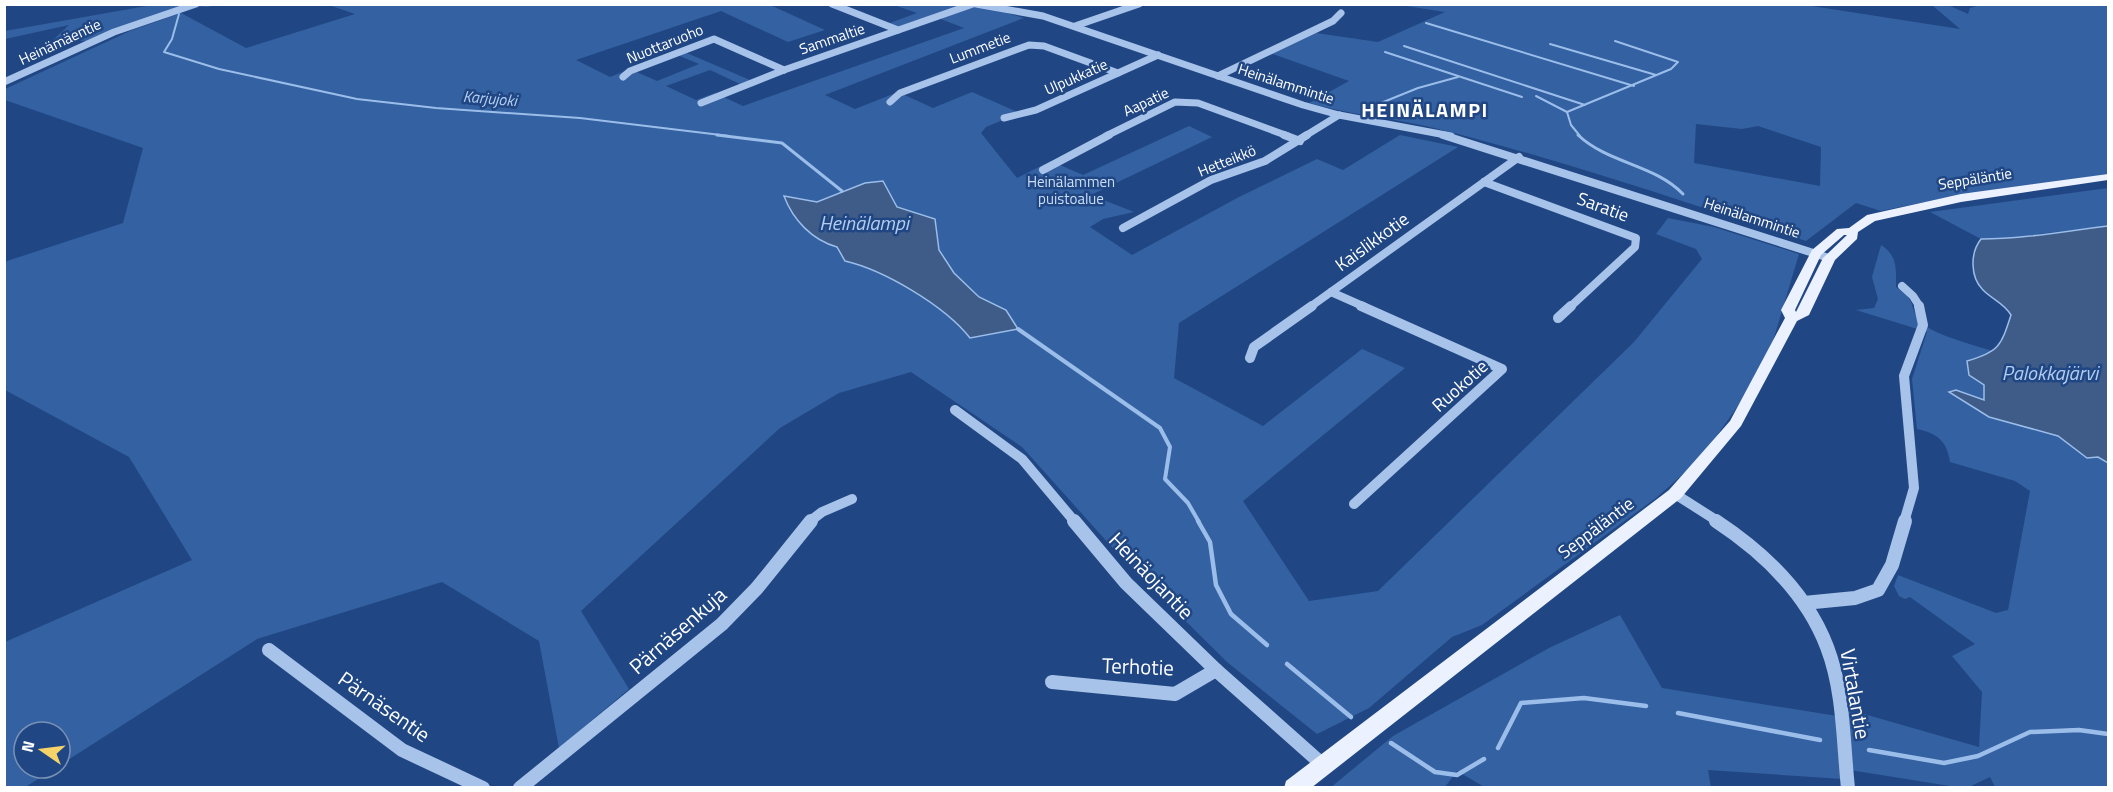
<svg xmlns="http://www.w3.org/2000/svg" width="2113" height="792" viewBox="0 0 2113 792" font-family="'Titillium Web',sans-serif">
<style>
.green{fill:#3461a1;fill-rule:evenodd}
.water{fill:#3f5c88;stroke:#9bbdea;stroke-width:1.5}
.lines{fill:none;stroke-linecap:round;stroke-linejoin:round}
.stream-far3{stroke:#9bbdea;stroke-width:2}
.stream-far2{stroke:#9bbdea;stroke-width:3}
.stream-far1{stroke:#9bbdea;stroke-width:4}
.stream{stroke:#9bbdea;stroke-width:4.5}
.minor-far3{stroke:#a8c3e9;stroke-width:7}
.minor-far2{stroke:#a8c3e9;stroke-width:8}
.minor-far1{stroke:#a8c3e9;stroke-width:10}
.minor{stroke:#a8c3e9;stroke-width:14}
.major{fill:#ebf1fe;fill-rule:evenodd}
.labels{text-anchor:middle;stroke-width:5;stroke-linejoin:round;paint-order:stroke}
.far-street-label{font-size:15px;fill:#fff;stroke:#204784}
.far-park-label{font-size:15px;fill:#ccdef7;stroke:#204784}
.far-water-label{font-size:16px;font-style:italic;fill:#b3cdf1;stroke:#204784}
.street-label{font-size:18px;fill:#fff;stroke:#204784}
.far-district-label{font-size:20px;font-weight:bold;letter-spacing:1.5px;fill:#fff;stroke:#204784}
.water-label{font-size:20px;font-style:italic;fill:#b3cdf1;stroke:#204784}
.near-street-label{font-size:21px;fill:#fff;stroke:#204784}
</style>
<rect width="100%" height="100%" fill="#204784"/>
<g class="green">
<path d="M326,4H768L825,30L788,42L721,11L576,60L610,77L630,69L657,81L699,64L675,54L682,51L750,80L740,84L710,70L666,86L696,100L715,93L743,106L964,28L933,16L901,28L887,24L917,13L894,5H979L1024,18L825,95L855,109L898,92L933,108L972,92L1020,113L986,127L981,133L1017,178L1051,161L1083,175L1189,126L1212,137L1091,195L1134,212L1103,219L1090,227L1132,255L1239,197L1317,159L1343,170L1400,135L1458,147L1179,323L1174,378L1263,426L1362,349L1405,368L1243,501L1309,601L1378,591L1634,342L1702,259L1696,249L1656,234L1668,218L1714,227L1799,254L1773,341L1742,400L1701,458L1656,498L1482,625L1452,637L1369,708L1317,734L1227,662L1119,555L1022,447L911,372L839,393L780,428L581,611L629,689L559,748L539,641L442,582L257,639L60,765V732H24V768H55L24,788L5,787V642L192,560L129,457L5,390L4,266L7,261L123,223L143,148L5,100V89L130,31L181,13L246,48L355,14ZM845,261L954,273L979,297L1006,310L970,338C945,306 884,270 845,261Z"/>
<path d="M1799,4L1960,29L1932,5H1948L1968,14L1970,8L1980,5H2108V174L1955,196L1881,211L1856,203L1806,241C1683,202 1560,159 1434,128C1393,118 1350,115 1309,103L1349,81L1270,53L1316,33L1378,42L1445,12L1400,5ZM1696,124L1742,129L1758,126L1821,147L1820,186L1694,163Z"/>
<polygon points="152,5 216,5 207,7 184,5 87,41 53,40 69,25 5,39 5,31"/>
<polygon points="2108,188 2108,226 2038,234 2013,239 1981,239 1930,212"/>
<path d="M1881,245C1898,255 1896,271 1896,287C1918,303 1907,301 1919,320C1927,333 1977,346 1993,351L1969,375L1984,385V400L1957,390L1950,391L2011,424L2024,425L2058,436L2087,458L2098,457L2108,463V787H1995L1990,777L1969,787H1956L1850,770L1843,708L1979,747L1982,692L1952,656L1975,644L1910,597L1905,599L1899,596L1894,586L1898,575L1996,613L2008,610L2030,491L2015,481L1950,462C1947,441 1937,433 1917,429L1912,379L1927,332L1856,310L1874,308L1878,299L1872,277Z"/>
<polygon points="1620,615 1662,688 1837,716 1842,779 1708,770 1711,787 1486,788 1457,771 1445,787 1330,788 1393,736 1549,648"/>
</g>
<g class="water">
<path d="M883,181L897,207L935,219L939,250L954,273L979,297L1006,310L1018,329L970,338C945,306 884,270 845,261L837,247C812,240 793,220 784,196L817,202L865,183Z"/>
<path d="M2108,226V463L2098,457L2087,458L2058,436L1989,417L1949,392L1956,390L1984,400V385L1969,375L1967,361C1999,352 2001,346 2011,315C2004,303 1993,300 1983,290C1970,277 1970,253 1981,239C2024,239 2066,231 2108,226Z"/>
</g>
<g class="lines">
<g class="stream-far3">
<polyline points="179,14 172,39 164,52 219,69 357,99 436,108 580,118 729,136"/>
<polyline points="1426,23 1634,86"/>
<polyline points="1550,44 1656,75"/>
<polyline points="1404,46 1585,105"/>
<polyline points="1385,52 1522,97"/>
<polyline points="1536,96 1567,112"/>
<polyline points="1371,107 1418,88 1458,77"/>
<polyline points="1580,136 1571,125 1567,112 1671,69 1678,62 1615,41"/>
</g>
<g class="stream-far2">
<polyline points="717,135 782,143 842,191"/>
<path d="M1578,135C1609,164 1654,164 1683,194"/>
</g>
<polyline class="stream-far1" points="1018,329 1160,428 1170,447 1165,479 1188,503 1199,522"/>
<g class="stream">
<polyline points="1198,521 1210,542 1216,585 1231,614 1267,645"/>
<polyline points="1287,664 1351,717"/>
<polyline points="1678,713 1820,740"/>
<polyline points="1391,743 1435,772 1457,775 1484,759"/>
<polyline points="1498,748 1521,703 1584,698 1646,706"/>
<polyline points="1869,750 1944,763 1978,756 2030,732 2079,730 2108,734"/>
</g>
<g class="minor-far3">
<polyline points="832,4 898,30"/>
<polyline points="976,4 1043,16 1303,105 1339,115 1451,136"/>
<polyline points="1075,26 1139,4"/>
<polyline points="1218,76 1333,21 1341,13"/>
<polyline points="623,77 630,71 714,39 784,70"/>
<polyline points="4,82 114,32 196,4"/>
<polyline points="890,102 900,93 1029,45 1044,46 1118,73"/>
<polyline points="701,103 784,70 973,4"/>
<polyline points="1004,118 1036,110 1158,55"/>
<polyline points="1106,136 1175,102 1198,103 1288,136"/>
<polyline points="1305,136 1339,115"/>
</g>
<g class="minor-far2">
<polyline points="1284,135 1300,141"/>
<polyline points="1443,135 1829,258"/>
<polyline points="1043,170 1109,135"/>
<polyline points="1484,182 1636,238 1635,247 1570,307"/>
<polyline points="1123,228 1211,180 1265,161 1307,135"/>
<polyline points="1902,286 1913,296 1920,307"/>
<polyline points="1331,292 1365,307"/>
<polyline points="1310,307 1519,157"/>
</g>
<g class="minor-far1">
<polyline points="1558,318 1571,306"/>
<polyline points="1250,358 1254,347 1312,306"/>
<polyline points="955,410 1022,459 1075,522"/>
<polyline points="1675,494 1719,522"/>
<polyline points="1354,504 1502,369 1361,306"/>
<polyline points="809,522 822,512 852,499"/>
<polyline points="1904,522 1914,488 1904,376 1923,325 1919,306"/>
</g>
<g class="minor">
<polyline points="1074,521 1126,583 1216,670 1323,765"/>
<path d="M1716,521C1763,552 1807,594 1827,647C1844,691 1843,742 1848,788"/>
<polyline points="1804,603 1855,598 1878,590 1892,565 1905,521"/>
<polyline points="269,650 402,750 483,788"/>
<polyline points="1052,682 1175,694 1216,670"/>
<polyline points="520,788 722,624 757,588 811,521"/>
</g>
<path class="major" d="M2108,174V180L1961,202L1875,221L1858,232L1857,239L1835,260L1809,315L1797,321L1741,426L1681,498L1311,788H1284L1286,781L1669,490L1730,421L1785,318L1781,310L1812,250L1837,229L1849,228L1867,215L1961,194ZM1844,235H1847L1823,258L1796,312L1795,310L1821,255Z"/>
</g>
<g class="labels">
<g class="far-street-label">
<text transform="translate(832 39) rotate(-19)" y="5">Sammaltie</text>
<text transform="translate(60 42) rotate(-25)" y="5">Heinämäentie</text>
<text transform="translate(665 44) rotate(-22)" y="5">Nuottaruoho</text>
<text transform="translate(980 48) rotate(-21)" y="5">Lummetie</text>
<text transform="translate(1076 77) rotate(-24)" y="5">Ulpukkatie</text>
<text transform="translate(1286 84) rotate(18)" y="5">Heinälammintie</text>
<text transform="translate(1146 102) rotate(-25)" y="5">Aapatie</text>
<text transform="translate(1227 161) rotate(-22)" y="5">Hetteikkö</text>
<text transform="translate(1975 179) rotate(-9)" y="5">Seppäläntie</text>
<text transform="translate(1752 218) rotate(18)" y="5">Heinälammintie</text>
</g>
<g class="far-park-label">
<text x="1071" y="187">Heinälammen<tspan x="1071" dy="17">puistoalue</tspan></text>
</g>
<g class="far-water-label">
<text transform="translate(490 98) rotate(5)" y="6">Karjujoki</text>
</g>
<g class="street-label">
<text transform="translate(1603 207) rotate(20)" y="6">Saratie</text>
<text transform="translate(1372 242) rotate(-36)" y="6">Kaislikkotie</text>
<text transform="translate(1460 386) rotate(-42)" y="6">Ruokotie</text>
<text transform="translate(1596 528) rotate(-37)" y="6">Seppäläntie</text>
</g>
<g class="far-district-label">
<text x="1425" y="117">HEINÄLAMPI</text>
</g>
<g class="water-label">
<text x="864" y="230">Heinälampi</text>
<text x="2050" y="380">Palokkajärvi</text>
</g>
<g class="near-street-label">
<text transform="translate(1151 576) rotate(46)" y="7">Heinäojantie</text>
<text transform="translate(678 631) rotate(-41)" y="7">Pärnäsenkuja</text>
<text transform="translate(1138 667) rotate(2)" y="7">Terhotie</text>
<text transform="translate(1855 694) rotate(80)" y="7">Virtalantie</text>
<text transform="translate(384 707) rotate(35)" y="7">Pärnäsentie</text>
</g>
</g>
<rect width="2113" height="792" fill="none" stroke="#ffffff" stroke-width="12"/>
<g transform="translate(42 750) rotate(284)"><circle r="28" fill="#204784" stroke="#7991b5" stroke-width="1.5"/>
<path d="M0-4.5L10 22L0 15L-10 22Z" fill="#f6d368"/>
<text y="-9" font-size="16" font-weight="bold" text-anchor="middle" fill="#ffffff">N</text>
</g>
</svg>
